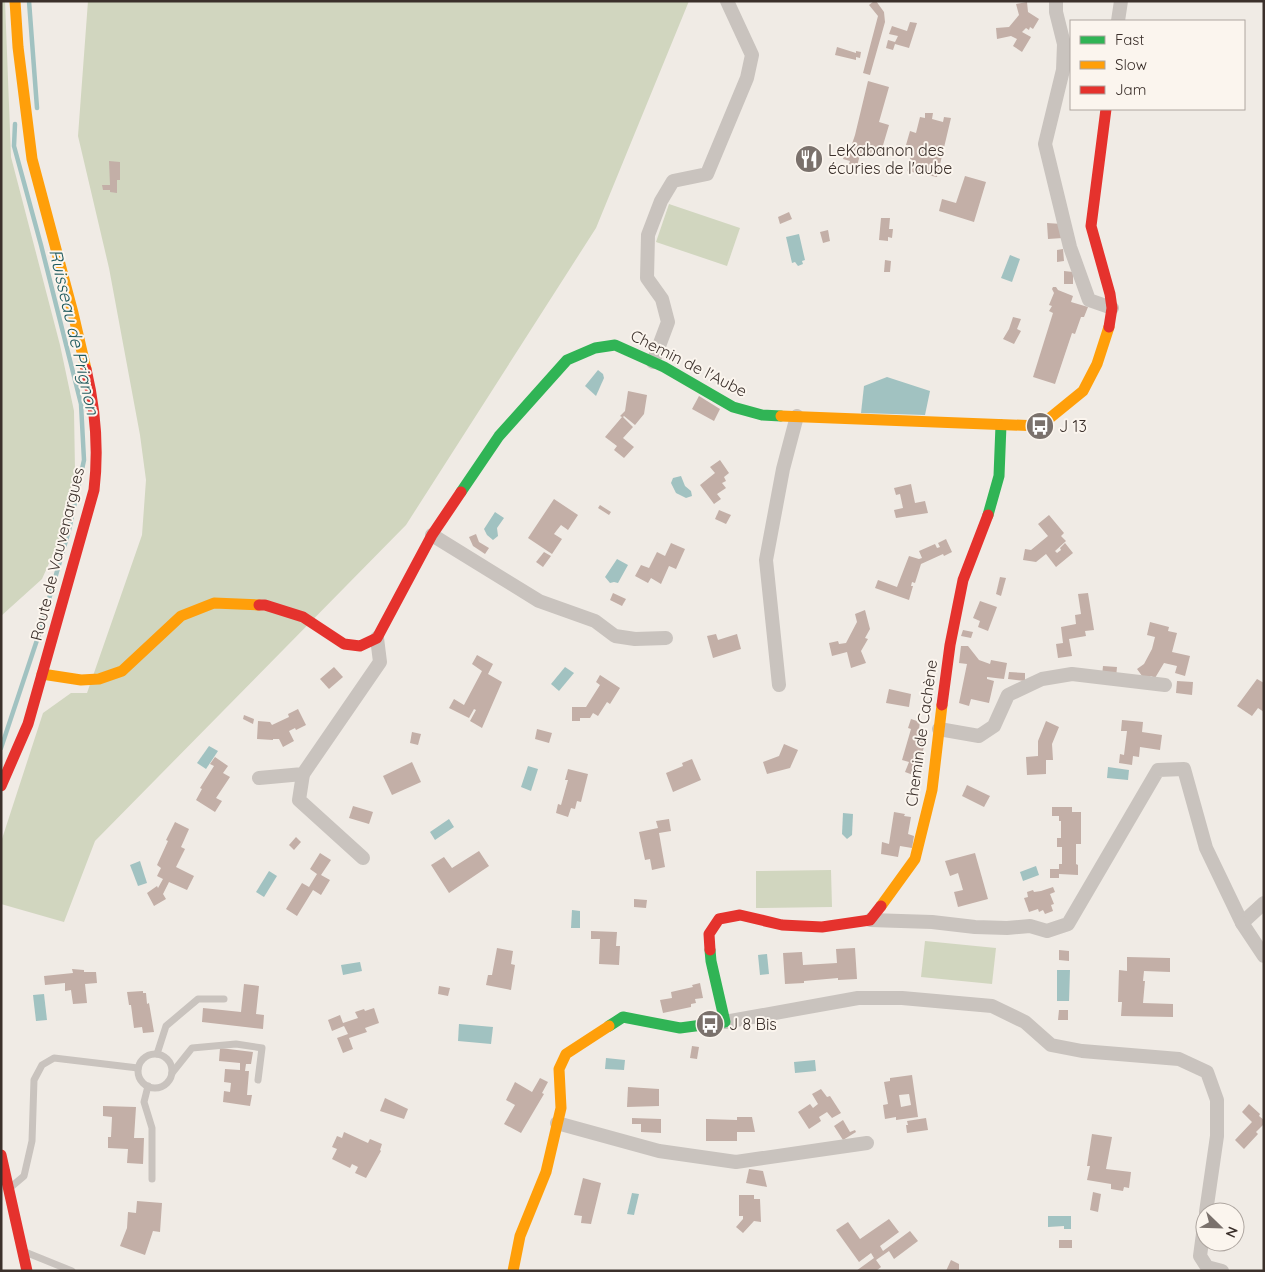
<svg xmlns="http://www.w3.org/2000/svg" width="1265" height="1272" viewBox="0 0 1265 1272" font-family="Quicksand,sans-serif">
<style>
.green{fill:#d1d6bf}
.water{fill:#a1c2c1}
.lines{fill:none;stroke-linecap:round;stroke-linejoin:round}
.stream{stroke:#a1c2c1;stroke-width:4.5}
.building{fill:#c3afa7;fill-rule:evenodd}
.lane{stroke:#c9c3be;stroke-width:7}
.street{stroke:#c9c3be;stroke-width:14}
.fast{stroke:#30b455;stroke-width:11}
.slow{stroke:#ff9f0a;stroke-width:11}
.jam{stroke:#e5322d;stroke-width:11}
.labels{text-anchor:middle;stroke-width:4;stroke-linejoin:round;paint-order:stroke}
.poi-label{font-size:16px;fill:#3b302b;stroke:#fbf5ee;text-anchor:start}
.street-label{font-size:16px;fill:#3b302b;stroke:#fbf5ee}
.water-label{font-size:18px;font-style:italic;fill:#1f5a5e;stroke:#fbf5ee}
</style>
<rect width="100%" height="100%" fill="#f0ebe5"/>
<g class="green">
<polygon points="1,1 5,1 11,157 60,345 74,411 75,471 59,541 42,579 1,616"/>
<polygon points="88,1 689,1 596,228 406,525 95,841 64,922 1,904 1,842 43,713 71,693 87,693 142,535 146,480 140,435 109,268 78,136"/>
<polygon points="669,204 740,228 727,266 656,242"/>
<polygon points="831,870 832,907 756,908 756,871"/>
<polygon points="925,941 996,948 992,984 921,977"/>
</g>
<g class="water">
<polygon points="799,234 805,260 802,261 803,264 798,266 795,262 792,263 786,237"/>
<polygon points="1010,255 1020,259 1012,282 1001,278"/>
<polygon points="598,370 603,374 604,378 596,396 585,386"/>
<polygon points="887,377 930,391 925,415 861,413 864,386"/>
<polygon points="681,476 685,486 691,491 692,496 686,498 676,493 671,483 673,478"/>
<polygon points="495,512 504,518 497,528 498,536 493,540 487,535 484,529"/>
<polygon points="617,559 628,565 618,583 614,582 610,583 605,577"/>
<polygon points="565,667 574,673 559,691 551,684"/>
<polygon points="209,746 218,751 206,769 197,763"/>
<polygon points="528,766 538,769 531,791 521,787"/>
<polygon points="1108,767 1129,770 1128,780 1107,778"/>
<polygon points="843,813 853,814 852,835 847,839 842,834"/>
<polygon points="449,819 454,827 435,840 430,832"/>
<polygon points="140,861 147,883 138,886 130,865"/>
<polygon points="1036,866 1039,875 1023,881 1020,872"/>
<polygon points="269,871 277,876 264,897 256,892"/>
<polygon points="572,910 580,911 580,928 571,928"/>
<polygon points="767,954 769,974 760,975 758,955"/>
<polygon points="360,962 362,971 343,975 341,965"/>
<polygon points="1057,970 1070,970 1069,1001 1057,1001"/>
<polygon points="44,994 47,1020 36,1021 33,995"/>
<polygon points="459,1024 493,1027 491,1044 458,1041"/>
<polygon points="606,1058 625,1060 624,1070 605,1069"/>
<polygon points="815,1060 816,1071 795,1073 794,1062"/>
<polygon points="632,1193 639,1194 634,1215 627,1214"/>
<polygon points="1048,1216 1071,1216 1071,1229 1064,1229 1064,1226 1048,1227"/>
</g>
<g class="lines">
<g class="stream">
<polyline points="29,1 37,108"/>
<polyline points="1,748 38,637 69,530 84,460 81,404 41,245 14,146 15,124"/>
</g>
</g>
<g class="building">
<polygon points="874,1 876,1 884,12 885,22 870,75 863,73 878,16 869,5"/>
<polygon points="1027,2 1028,12 1039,19 1033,29 1030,27 1029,30 1026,28 1022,32 1031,37 1022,52 1013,46 1017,39 1011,36 997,39 996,28 1009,27 1019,15 1016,4"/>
<polygon points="910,22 917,23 909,48 895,44 893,50 886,48 888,40 895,42 898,36 889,34 892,26 907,31"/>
<polygon points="837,47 856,53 856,51 861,52 860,58 856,57 856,60 835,55"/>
<polygon points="868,81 889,87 879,122 889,125 881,152 872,149 870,158 860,155 857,166 849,164 850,161 843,159 846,149 850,150 855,135"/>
<polygon points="925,113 933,113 932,119 943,122 944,117 951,118 937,177 907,171 913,147 906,145 910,131 916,133 920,117 925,118"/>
<polygon points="109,161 120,162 120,180 117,180 117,193 110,192 110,190 103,190 102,185 110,185"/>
<polygon points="965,176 986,182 974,222 939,211 942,199 956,203"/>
<polygon points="789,212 792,219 780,224 778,217"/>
<polygon points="881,218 890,218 889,229 893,229 892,238 888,237 888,241 879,240"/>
<polygon points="1047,223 1062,224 1063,238 1048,239"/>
<polygon points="828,230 830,241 823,243 820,232"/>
<polygon points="1063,249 1064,261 1057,262 1057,250"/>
<polygon points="885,260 891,261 890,272 884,272"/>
<polygon points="1064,271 1073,272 1073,284 1064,284"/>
<polygon points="1053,287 1056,287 1058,290 1073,296 1071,302 1088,307 1084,317 1081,317 1075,334 1072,333 1055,384 1033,377 1053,313 1049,311 1052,306 1049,305 1054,293 1052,289"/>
<polygon points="1013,317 1021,319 1017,329 1021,331 1014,344 1003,339 1009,329"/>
<polygon points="628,391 647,395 644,414 635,425 624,416 623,417 633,427 623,438 634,447 624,458 614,450 617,446 605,437 622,417 620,416 625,411"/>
<polygon points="699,396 720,409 714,421 692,409"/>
<polygon points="720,460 729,473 724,477 726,481 722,483 726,488 717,494 721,499 714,504 700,485 715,473 710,467"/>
<polygon points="911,484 915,503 925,501 928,513 896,518 894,510 903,508 900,494 896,495 894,488"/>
<polygon points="554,499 578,515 568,530 561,525 557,530 554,534 562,539 552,554 528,538"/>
<polygon points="600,505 611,512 609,515 598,508"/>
<polygon points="719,510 731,515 726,524 715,519"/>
<polygon points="1049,515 1064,533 1061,536 1066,541 1055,551 1057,553 1061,550 1060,548 1065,543 1073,553 1056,567 1046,554 1036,562 1023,560 1025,549 1031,550 1048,536 1038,524"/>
<polygon points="476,534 479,542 489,548 485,554 473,546 469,537"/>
<polygon points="946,539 952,552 944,556 943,554 921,564 915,583 912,582 911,586 913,586 909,600 875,588 878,580 897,587 909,556 919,559 922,558 919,551 935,544 937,548 940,547 938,543"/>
<polygon points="671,543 685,549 676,569 669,566 661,584 651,578 648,583 635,576 641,565 649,568 657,552 665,556"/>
<polygon points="544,552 551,556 543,567 536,562"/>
<polygon points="1000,577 1006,578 1001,596 996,594"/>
<polygon points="613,593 626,599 622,606 610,600"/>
<polygon points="1088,593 1094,630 1085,631 1086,636 1069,639 1072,656 1058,658 1056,644 1063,643 1061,627 1076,624 1075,615 1081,614 1078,594"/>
<polygon points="980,601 997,607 988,631 978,627 980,621 973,618"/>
<polygon points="865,610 870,629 865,638 868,639 861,651 866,663 851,668 847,652 832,656 829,643 838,641 839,644 846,643 857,622 855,614"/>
<polygon points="1150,622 1169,627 1168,631 1177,633 1172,652 1190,656 1185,676 1175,673 1177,666 1164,663 1155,678 1151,676 1145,680 1137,669 1144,664 1152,649 1155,637 1147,635"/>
<polygon points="963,630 973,632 971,638 961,636"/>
<polygon points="716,634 718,640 737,634 741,649 713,658 707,636"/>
<polygon points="961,646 968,646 979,660 990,664 991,660 1007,663 1004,679 987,677 987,679 994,681 989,703 971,699 969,706 959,703 967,664 959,663"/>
<polygon points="477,655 493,664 488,674 502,682 482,728 470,721 476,710 474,709 469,718 449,708 454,699 464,705 482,671 472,664"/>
<polygon points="1103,666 1117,667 1116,677 1102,676"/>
<polygon points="334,667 343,677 329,689 320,679"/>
<polygon points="1009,672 1025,673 1025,681 1008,679"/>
<polygon points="600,675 620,688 610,704 607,702 598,716 593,713 590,718 580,718 580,721 572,721 572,707 586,707 600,685 596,682"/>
<polygon points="1257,679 1264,683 1264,712 1258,708 1252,716 1237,706"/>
<polygon points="1177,681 1193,682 1192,695 1176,693"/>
<polygon points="889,689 911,694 909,707 886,703"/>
<polygon points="298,709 306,725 296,730 295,728 289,731 294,741 283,747 279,739 273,739 273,740 257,739 258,721 270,722 272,725 289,717 288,714"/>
<polygon points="244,715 254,719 253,724 243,719"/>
<polygon points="911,719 920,722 919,729 928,732 916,776 905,772 909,762 902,760 911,729 908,728"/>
<polygon points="1122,720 1143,722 1142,732 1162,735 1160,750 1140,747 1139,757 1133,756 1132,765 1119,763 1120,754 1124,755 1127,731 1121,731"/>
<polygon points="1046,721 1059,727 1052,744 1053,760 1046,760 1046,774 1027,775 1026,757 1038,756 1038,741"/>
<polygon points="537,729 552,733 549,743 535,739"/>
<polygon points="412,732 421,734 418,745 410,743"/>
<polygon points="784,744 798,750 790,768 767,774 763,762 779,756"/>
<polygon points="215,757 228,766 223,773 230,777 216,798 222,801 215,812 196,800 202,789 200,788 214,766 210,764"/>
<polygon points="692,759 701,780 673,792 666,773 683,766 682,763"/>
<polygon points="412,762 421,782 392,795 383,776"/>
<polygon points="568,769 588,774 581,802 577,801 575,809 571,808 568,817 556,813 558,804 561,805 568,780 565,780"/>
<polygon points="967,785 990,796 984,807 962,796"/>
<polygon points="353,806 373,812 369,824 349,818"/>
<polygon points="1052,807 1072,807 1072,812 1081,812 1081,844 1076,844 1076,864 1078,865 1078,875 1059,874 1059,878 1050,878 1050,869 1059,869 1059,864 1062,864 1062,847 1057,847 1057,838 1061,838 1061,821 1059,821 1059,816 1052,816"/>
<polygon points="894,812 905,814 904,816 911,817 908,834 914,836 912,848 900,846 898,857 881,854 882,842 889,844"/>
<polygon points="669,819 671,831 659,833 665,867 652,870 650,859 645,860 639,832 658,828 656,821"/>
<polygon points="175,822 189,829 181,847 185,849 176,867 194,876 187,890 169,882 163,894 166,899 154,906 147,893 157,886 158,888 163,879 157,876 161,868 157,865 168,841 166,840"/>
<polygon points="296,837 301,842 294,850 289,845"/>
<polygon points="479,851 489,866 449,893 431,865 444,857 452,868"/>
<polygon points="320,853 331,860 321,875 330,880 321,895 313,890 297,916 286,909 302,883 309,887 317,874 310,869"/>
<polygon points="975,853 988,899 958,907 954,892 963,890 958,873 950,876 945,861"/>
<polygon points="1053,887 1055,892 1050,894 1054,904 1051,905 1053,911 1045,914 1043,910 1039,912 1038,909 1029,912 1024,898 1028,897 1027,892 1033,890 1034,892 1041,891"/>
<polygon points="634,899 647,900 646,908 634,907"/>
<polygon points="591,931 617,932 616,946 620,946 619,965 599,964 600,939 591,939"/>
<polygon points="497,948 513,951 511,964 515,965 511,990 486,985 488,975 492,975"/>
<polygon points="855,948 857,979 838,980 838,978 804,981 804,983 785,984 783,953 802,952 803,965 837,963 836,949"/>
<polygon points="1059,950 1069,951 1069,961 1059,960"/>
<polygon points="1127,957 1170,958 1170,972 1144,971 1143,981 1145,981 1143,1003 1173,1004 1173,1017 1121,1016 1122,1002 1118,1002 1119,970 1127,971"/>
<polygon points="72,969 84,970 84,972 96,972 97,983 85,984 87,1003 73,1004 71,990 65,991 65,983 45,985 44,976 73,973"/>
<polygon points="700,983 703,998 695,999 696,1003 691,1004 691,1007 663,1013 660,1000 672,998 671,992 693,987 692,985"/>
<polygon points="244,984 259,986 256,1014 264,1015 263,1029 202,1022 203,1008 241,1012"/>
<polygon points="439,986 450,988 448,996 438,994"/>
<polygon points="143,991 143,993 146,993 147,1004 149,1003 154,1032 143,1033 142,1027 134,1028 131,1005 129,1005 127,992"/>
<polygon points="374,1008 379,1023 365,1028 367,1032 349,1038 353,1049 343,1053 337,1038 348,1034 344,1026 332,1031 328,1020 340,1015 343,1023 358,1018 355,1012 364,1009 365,1011"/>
<polygon points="1059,1010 1068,1010 1068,1020 1058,1020"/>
<polygon points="692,1046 699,1047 697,1059 690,1058"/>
<polygon points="220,1048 253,1052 251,1064 246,1064 245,1071 249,1071 247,1095 252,1095 250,1106 223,1102 224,1091 230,1092 231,1083 224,1082 225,1069 240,1070 240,1063 219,1061"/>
<path d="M912,1075L918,1117L896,1120V1117L885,1119L883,1105L888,1104L884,1082L890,1081V1078ZM909,1094L911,1105L901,1107L899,1095Z"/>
<polygon points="540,1078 548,1082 542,1093 544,1094 521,1133 504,1124 515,1105 506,1100 515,1082 532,1092"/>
<polygon points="628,1087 659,1089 659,1106 627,1107"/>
<polygon points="821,1089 827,1097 830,1096 841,1113 832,1118 827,1112 819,1117 821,1121 809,1129 798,1112 810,1104 813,1108 818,1104 812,1094"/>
<polygon points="385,1098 408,1109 404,1119 380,1111"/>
<polygon points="1249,1104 1260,1114 1259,1116 1264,1120 1264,1124 1256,1132 1258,1134 1244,1149 1235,1140 1252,1122 1242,1112"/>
<polygon points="103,1106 136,1107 134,1138 144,1138 143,1164 127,1163 128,1149 108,1148 108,1137 111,1137 112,1117 103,1116"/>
<polygon points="737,1117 752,1117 755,1132 737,1132 737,1141 706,1141 706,1119 737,1120"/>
<polygon points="632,1118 661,1119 661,1133 641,1132 641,1124 632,1124"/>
<polygon points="926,1118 928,1130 907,1133 906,1125 908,1125 907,1121"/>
<polygon points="843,1120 850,1132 855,1130 856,1132 843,1140 834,1126"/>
<polygon points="344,1132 368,1143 370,1139 382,1144 380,1150 381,1151 366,1178 355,1173 358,1167 352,1164 350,1168 332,1159 337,1149 332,1147 337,1136 342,1138"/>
<polygon points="1092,1134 1112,1137 1106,1169 1131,1172 1129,1188 1124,1187 1123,1191 1111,1189 1111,1184 1087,1180 1090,1166 1087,1166"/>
<polygon points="749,1169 763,1171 767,1187 746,1183"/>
<polygon points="583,1178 601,1183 591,1224 581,1223 582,1216 574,1215"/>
<polygon points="1093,1192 1101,1194 1098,1212 1090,1210"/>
<polygon points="739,1195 754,1195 754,1199 760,1199 761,1222 754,1221 743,1233 736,1227 743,1219 743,1216 739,1216"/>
<polygon points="137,1201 162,1203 160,1232 153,1231 145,1255 120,1246 127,1228 128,1212 136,1213"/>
<polygon points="889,1219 899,1232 880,1246 883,1251 910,1231 918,1241 894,1259 889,1251 876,1260 881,1267 876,1271 856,1271 874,1258 871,1253 859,1262 836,1230 848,1222 860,1239"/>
<rect x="1059" y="1240" width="13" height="8"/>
<polygon points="951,1260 959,1264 959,1271 946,1271"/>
</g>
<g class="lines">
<g class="lane">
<polyline points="157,1054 166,1026 198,999 224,999"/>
<circle cx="155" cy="1071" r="17"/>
<polyline points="172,1073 192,1048 236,1044 262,1048 258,1080"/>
<polyline points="148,1086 144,1102 152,1128 152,1179"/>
<polyline points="11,1187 24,1176 32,1141 34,1080 42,1065 54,1058 138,1068"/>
<polyline points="25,1252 72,1271"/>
</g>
<g class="street">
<polyline points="1056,1 1056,12 1064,44 1063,70 1045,144 1070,247 1089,300 1112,308"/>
<polyline points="1118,21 1121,1"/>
<polyline points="653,362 668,322 662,299 647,278 648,235 661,201 673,181 707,174 747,78 752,55 727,1"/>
<polyline points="432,535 539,601 595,621 615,636 635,639 666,638"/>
<polyline points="779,685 766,560 783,469 797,416"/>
<polyline points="939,729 979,736 994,726 1008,695 1042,679 1072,674 1165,685"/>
<polyline points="303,774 299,800 363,858"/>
<polyline points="259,778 303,774 380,662 377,638"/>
<polyline points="870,920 932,922 975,927 1007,928 1030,926 1047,931 1068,924 1158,770 1184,769 1206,848 1242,923 1264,903"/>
<polyline points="1242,923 1264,956"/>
<polyline points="725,1022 858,998 902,998 992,1006 1025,1022 1051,1045 1082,1051 1179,1059 1207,1072 1217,1100 1217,1136 1206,1212"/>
<polyline points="557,1123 659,1151 736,1162 867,1143"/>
<polyline points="1205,1219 1200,1256 1207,1267 1222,1271"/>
</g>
<g class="fast">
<polyline points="461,492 499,436 567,360 595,348 615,345 664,367 733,407 762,415 781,416"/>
<polyline points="988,515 999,476 1001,425"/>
<polyline points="609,1026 623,1017 680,1028 725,1022 711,961 710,950"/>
</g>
<g class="slow">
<polyline points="15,1 18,47 32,159 73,313 86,369"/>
<polyline points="781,416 1040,426 1083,391 1097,364 1109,327"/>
<polyline points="42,674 81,680 99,679 122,671 181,616 214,603 259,605"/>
<polyline points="881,906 915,859 932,790 942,705"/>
<polyline points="513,1271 520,1236 546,1172 561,1108 559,1069 566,1054 609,1026"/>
</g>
<g class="jam">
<polyline points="1106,109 1091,226 1110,294 1112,308 1109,327"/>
<polyline points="259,605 265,605 303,617 344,644 360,646 377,638 432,535 461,492"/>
<polyline points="942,705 950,645 963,580 988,515"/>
<path d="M1,786L28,724L94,490C99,448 96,411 86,369"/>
<polyline points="710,950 709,934 719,919 740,915 782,925 822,927 870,920 881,906"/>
<polyline points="1,1155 27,1271"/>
</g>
</g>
<defs>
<symbol id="restaurant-disc" viewBox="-11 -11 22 22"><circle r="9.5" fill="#7a716c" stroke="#fbf5ee"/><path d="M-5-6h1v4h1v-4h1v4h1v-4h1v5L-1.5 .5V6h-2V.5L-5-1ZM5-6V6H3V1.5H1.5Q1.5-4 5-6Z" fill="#fff"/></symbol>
<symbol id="bus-disc" viewBox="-11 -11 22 22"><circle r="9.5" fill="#7a716c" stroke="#fbf5ee"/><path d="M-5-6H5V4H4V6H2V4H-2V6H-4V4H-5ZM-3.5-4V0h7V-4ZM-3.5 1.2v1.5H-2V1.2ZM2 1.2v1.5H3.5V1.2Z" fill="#fff"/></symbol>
</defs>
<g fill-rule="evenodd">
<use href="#restaurant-disc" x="793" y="143" width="32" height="32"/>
<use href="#bus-disc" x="1024" y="410" width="32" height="32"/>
<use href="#bus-disc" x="694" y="1008" width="32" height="32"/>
</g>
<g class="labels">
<g class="poi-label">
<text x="828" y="156">LeKabanon des<tspan x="828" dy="18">écuries de l'aube</tspan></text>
<text x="1059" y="432">J 13</text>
<text x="729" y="1030">J 8 Bis</text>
</g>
<g class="street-label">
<text transform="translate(689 363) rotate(27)" y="6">Chemin de l'Aube</text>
<text transform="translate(57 554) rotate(-76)" y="6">Route de Vauvenargues</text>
<text transform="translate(921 733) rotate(-82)" y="6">Chemin de Cachène</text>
</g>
<g class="water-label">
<text transform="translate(74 332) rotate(77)" y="6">Ruisseau de Prignon</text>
</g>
</g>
<rect width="1265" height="1272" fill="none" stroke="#3b302b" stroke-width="5"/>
<rect x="1070" y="20" width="175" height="90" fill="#fbf5ee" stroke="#aea6a0"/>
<rect x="1080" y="36" width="25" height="8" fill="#30b455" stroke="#aea6a0"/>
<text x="1115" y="45" font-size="15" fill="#3b302b">Fast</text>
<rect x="1080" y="61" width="25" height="8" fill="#ff9f0a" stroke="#aea6a0"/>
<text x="1115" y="70" font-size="15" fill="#3b302b">Slow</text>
<rect x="1080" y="86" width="25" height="8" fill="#e5322d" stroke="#aea6a0"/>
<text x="1115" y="95" font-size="15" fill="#3b302b">Jam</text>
<g transform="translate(1220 1227) rotate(113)"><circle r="24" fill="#fbf5ee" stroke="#aea6a0"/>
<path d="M0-4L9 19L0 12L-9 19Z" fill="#7a716c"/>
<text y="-8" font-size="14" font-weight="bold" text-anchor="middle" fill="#3b302b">N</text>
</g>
</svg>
